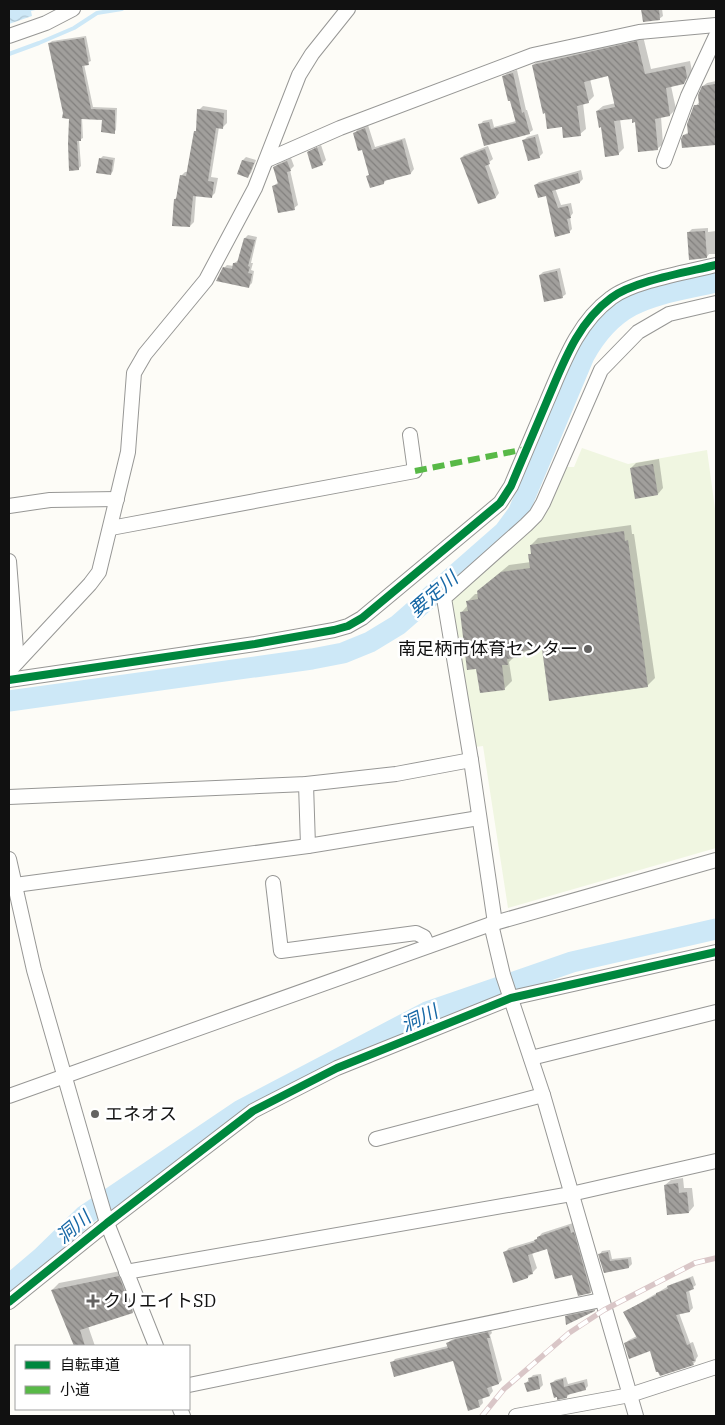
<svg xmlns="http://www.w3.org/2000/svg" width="725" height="1425" viewBox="0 0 725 1425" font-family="'IBM Plex Serif','Noto Sans JP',serif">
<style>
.pitch{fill:#f0f6e1}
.water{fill:url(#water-waves)}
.shadow{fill:#0003}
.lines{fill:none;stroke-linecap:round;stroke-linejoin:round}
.stream{stroke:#cde8f7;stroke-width:4}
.river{stroke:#cde8f7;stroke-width:21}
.building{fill:url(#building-back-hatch)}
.minor-casing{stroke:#979795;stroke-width:16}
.minor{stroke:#fffffe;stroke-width:14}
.rail-casing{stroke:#d9c6c7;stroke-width:5.5}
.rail{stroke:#fff;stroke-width:4;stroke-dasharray:11;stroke-linecap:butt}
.quiet{stroke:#58b947;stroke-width:6;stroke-dasharray:12 6;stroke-linecap:butt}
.cycleway-casing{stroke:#fff;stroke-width:11}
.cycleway{stroke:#00873e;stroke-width:8}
.poi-dot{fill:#646362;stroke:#fff;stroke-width:2}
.labels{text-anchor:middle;stroke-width:5;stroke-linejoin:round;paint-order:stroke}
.poi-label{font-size:18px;fill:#111;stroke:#fff;text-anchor:start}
.water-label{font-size:19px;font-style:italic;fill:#1768a6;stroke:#fff}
</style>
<defs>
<pattern id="water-waves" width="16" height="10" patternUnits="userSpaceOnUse" patternTransform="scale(1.25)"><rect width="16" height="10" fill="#cde8f7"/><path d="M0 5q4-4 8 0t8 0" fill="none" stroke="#afc6d3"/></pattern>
<pattern id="building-back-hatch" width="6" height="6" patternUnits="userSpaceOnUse" patternTransform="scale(1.25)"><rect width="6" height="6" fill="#a19f9c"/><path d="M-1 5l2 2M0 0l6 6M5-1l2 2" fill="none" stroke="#82807e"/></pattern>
</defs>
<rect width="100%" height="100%" fill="#fdfcf7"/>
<polygon class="pitch" points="582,448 628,464 707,450 716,516 716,848 508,908 483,746 475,747 451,595 536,523 553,499 559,485 556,483 564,467 574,467"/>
<polygon class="water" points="9,9 40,9 31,11 32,16 9,24"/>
<g class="shadow">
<polygon points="643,9 662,9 663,16 659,19 644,21"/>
<polygon points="86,36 91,61 84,64 93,107 117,108 116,130 114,132 103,119 82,118 83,138 79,140 81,166 79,168 71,169 71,118 64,113 50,43 52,41"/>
<polygon points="643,36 651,69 690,61 692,71 689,77 683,83 671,86 676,109 670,115 661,117 663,144 657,149 633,118 620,119 624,148 618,154 602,126 597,111 603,106 616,103 609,75 590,79 594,96 588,102 583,103 586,129 580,134 563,126 546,112 533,65 539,59"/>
<polygon points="517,70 526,110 527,110 533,130 529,133 485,144 480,125 483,121 492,119 494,127 516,121 504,76 507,73"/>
<polygon points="716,81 716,144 683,147 684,135 689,132 695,106 700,102 703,86 707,83"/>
<polygon points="203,106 227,110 227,123 223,127 219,127 211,177 218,178 215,193 211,197 196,195 194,222 190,226 175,199 178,196 181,176 185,172 188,172 195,132 197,129 199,110"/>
<polygon points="368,125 375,147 405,138 414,169 411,173 387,179 384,183 368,176 370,174 363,148 355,133 358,129"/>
<polygon points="538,134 543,153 539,157 524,140 527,137"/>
<polygon points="321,145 326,160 322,164 308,153"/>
<polygon points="488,146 493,159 488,163 499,193 496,197 479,203 461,158 464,155"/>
<polygon points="103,156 115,158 113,171 111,174 100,159"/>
<polygon points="246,157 256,160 251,173 247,176 243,160"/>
<polygon points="291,158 294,166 290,170 298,205 294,208 273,186 279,182 274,167 278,164"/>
<polygon points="581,170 583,179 580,182 555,188 561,205 571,203 573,213 570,217 572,229 569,232 547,194 535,185 539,182"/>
<polygon points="708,228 708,232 716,231 716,254 709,254 707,257 688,233 692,229"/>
<polygon points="248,235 257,237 251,263 253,263 251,270 254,271 252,283 248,287 224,268 227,265 234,266 234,263 239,260 245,238"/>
<polygon points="560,268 566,294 562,297 540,275 543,272"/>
<polygon points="659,459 663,488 658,494 631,468 636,463"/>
<polygon points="631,525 632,534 634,534 655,678 648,685 543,647 528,649 522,656 514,657 509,662 512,681 505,688 478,667 461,613 468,605 468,601 475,594 479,594 486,584 509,565 531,562 530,555 532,552 531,545 538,538"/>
<polygon points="683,1178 684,1188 692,1188 694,1206 689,1212 665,1185 671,1180"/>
<polygon points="573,1223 595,1288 591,1292 548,1248 532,1253 537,1268 528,1277 505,1252 509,1248 536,1240 542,1233"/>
<polygon points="610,1250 612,1259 631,1257 632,1264 629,1267 605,1272 600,1254 602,1251"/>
<polygon points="126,1270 140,1305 133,1312 88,1326 95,1346 75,1346 52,1290 59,1283"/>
<polygon points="693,1276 696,1285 689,1290 693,1308 690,1311 679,1313 690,1343 693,1342 698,1356 696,1359 696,1361 693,1364 651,1349 625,1343 629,1340 637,1336 625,1312 672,1284"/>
<polygon points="597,1308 595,1310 567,1323 566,1317 570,1313"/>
<polygon points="491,1330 492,1333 490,1335 502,1380 499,1383 491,1385 493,1391 490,1395 482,1397 483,1403 480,1406 454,1359 392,1363 395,1359 448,1346 448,1343 451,1340 461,1336"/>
<polygon points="541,1374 543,1385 540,1388 526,1383 533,1375"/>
<polygon points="566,1377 568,1384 587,1379 588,1386 585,1389 570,1393 567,1397 557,1395 552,1383 555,1380"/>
</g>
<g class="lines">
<polyline class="stream" points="9,54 39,43 74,28 97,13 122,9"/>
<g class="river">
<path d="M9,701L312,659L343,653L370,642L398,625L504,532L518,513L584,356C617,296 656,296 716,282"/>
<polyline points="9,1285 42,1257 84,1216 241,1110 427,1012 572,962 716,929"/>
</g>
</g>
<g class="building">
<polygon points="641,9 659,9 660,20 643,22"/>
<polygon points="84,38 89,65 82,66 91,109 115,110 115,134 101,132 102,120 81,119 81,141 77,141 79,170 69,171 68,144 69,119 62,118 63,113 48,43"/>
<polygon points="637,41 645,74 685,66 687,77 684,84 666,88 670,116 655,119 658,150 638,152 635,122 632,123 632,119 614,121 619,155 605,157 601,127 599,128 596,111 615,107 608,76 584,82 589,103 577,106 581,136 563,138 562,127 547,129 545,113 543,114 532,65"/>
<polygon points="513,73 522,113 524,112 530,134 484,146 478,124 489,122 491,129 516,123 510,101 508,101 502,76"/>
<polygon points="716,84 716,145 682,148 681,139 683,135 688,134 687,124 694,105 699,105 698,95 702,86"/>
<polygon points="197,109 224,113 223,129 216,128 208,181 214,182 212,198 193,196 190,227 172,226 174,199 176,199 180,175 186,176 194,131 196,131"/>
<polygon points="365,128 372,150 402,140 411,174 384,181 384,184 370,188 366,176 369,175 362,150 358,151 353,133"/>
<polygon points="535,137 540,158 528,161 522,140"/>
<polygon points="317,147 323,165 312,169 307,152"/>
<polygon points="485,149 490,164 485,166 496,198 478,204 460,158"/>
<polygon points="99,158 113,160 111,175 96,173"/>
<polygon points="242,160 254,163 248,178 237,174"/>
<polygon points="287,161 291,171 287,172 295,210 278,213 272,186 278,184 273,167"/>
<polygon points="578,173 580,183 552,191 558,208 568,206 571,218 567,219 570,233 555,237 546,196 538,198 534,185"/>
<polygon points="705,231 707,258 689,260 687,232"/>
<polygon points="244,238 255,240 248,266 250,267 248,273 252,274 249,288 216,281 223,267 232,269 233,263 237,263"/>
<polygon points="557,271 563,298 544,302 539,275"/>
<polygon points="653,464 658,495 635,499 630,468"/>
<polygon points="624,531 625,541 628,540 648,687 549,701 542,649 521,651 522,657 507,659 508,665 502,665 505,690 480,693 476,669 467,670 460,612 468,611 466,601 478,599 477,591 501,572 530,568 528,554 531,554 530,545"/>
<polygon points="678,1183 679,1193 687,1192 689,1213 667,1215 664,1185"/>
<polygon points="569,1226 571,1233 574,1232 591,1293 578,1296 572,1275 555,1279 547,1249 528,1255 533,1274 528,1275 528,1278 513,1283 503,1252 535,1242 534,1240 537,1239 537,1237"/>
<polygon points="608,1252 610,1261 628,1259 629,1268 604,1273 598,1254"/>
<polygon points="119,1276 133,1313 80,1330 85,1346 74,1346 51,1290"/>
<polygon points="690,1278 694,1289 686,1292 690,1312 676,1315 687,1345 690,1344 695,1361 692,1361 694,1365 660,1376 658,1372 656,1372 650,1351 629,1359 624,1343 637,1338 623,1312 656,1295 656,1293 668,1289 667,1286"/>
<polygon points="595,1310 595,1311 566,1325 565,1316"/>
<polygon points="488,1332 490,1338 487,1338 499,1384 487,1388 490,1396 478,1400 480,1407 468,1411 453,1361 394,1377 390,1362 448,1348 446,1343 456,1339"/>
<polygon points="538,1376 540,1389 527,1392 524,1383 529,1382 528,1378"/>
<polygon points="563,1379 564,1387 584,1382 586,1390 567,1395 567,1398 557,1400 557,1397 554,1398 550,1383"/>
</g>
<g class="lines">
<defs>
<g id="minor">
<polyline points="9,36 46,23 73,9"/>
<polyline points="267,160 340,128 533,55 639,32 716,25"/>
<polyline points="664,161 688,96 716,36"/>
<polyline points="9,506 50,500 117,499"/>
<polyline points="111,528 415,471 410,435"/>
<polyline points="9,561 17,662"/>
<polyline points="9,671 90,584 99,572 128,452 134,373 145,354 206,280 255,188 299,75 312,54 348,9"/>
<path d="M9,680L255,644L334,630L348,626L362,618L500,503L511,486C523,457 535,429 547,401C563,364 577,323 611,298C633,281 688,272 716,265"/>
<polyline points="306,784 308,846"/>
<polyline points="9,797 306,784 396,774 471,760"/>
<polyline points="9,859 34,970 99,1196 107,1223 156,1346"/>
<polyline points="273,883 281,951 416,933 424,937 428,946"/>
<polyline points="15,885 308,846 479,818"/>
<polyline points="495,923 471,760 444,598 526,525 536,515 543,503 601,370 638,332 669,314 716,303"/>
<polyline points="491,924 503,975 543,1095 636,1416"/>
<polyline points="531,1058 716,1012"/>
<polyline points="9,1096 491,924 716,860"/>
<polyline points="376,1139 543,1095"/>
<polyline points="126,1272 571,1194 716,1161"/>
<polyline points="9,1302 107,1223 253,1111 337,1068 511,998 716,952"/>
<polyline points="189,1385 601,1300"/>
<polyline points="180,1409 183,1416"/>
<polyline points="516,1416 630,1395 716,1367"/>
</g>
</defs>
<use href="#minor" class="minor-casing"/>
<use href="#minor" class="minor"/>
<defs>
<polyline id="rail" points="482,1416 504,1389 569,1333 604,1310 695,1263 716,1258"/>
</defs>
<use href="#rail" class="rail-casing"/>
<use href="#rail" class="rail"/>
<polyline class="quiet" points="415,471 526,449"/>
<defs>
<g id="cycleway">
<path d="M9,680L255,644L334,630L348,626L362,618L500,503L511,486C523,457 535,429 547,401C563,364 577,323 611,298C633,281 688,272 716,265"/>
<polyline points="9,1302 107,1223 253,1111 337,1068 511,998 716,952"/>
</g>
</defs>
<use href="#cycleway" class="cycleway-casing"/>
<use href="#cycleway" class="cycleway"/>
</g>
<g class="poi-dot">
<circle cx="588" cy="649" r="5"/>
<circle cx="95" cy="1114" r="5"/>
<path d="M90.5 1293.5h5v5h5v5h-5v5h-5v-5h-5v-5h5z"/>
</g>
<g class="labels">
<g class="poi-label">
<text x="578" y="655" text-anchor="end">南足柄市体育センター</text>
<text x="105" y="1120">エネオス</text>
<text x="103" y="1307">クリエイトSD</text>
</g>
<g class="water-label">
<text transform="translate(433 594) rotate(-41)" y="7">要定川</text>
<text transform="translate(419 1018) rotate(-25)" y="7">洞川</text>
<text transform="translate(73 1227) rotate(-40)" y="7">洞川</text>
</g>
</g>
<rect width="725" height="1425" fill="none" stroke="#111111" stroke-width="20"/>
<rect x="15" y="1345" width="175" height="65" fill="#ffffff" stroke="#a0a0a0"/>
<rect x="25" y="1361" width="25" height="8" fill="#00873e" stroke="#a0a0a0"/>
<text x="60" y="1370" font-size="15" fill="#111111">自転車道</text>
<rect x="25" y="1386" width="25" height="8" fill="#58b947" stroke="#a0a0a0"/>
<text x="60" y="1395" font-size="15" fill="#111111">小道</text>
</svg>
